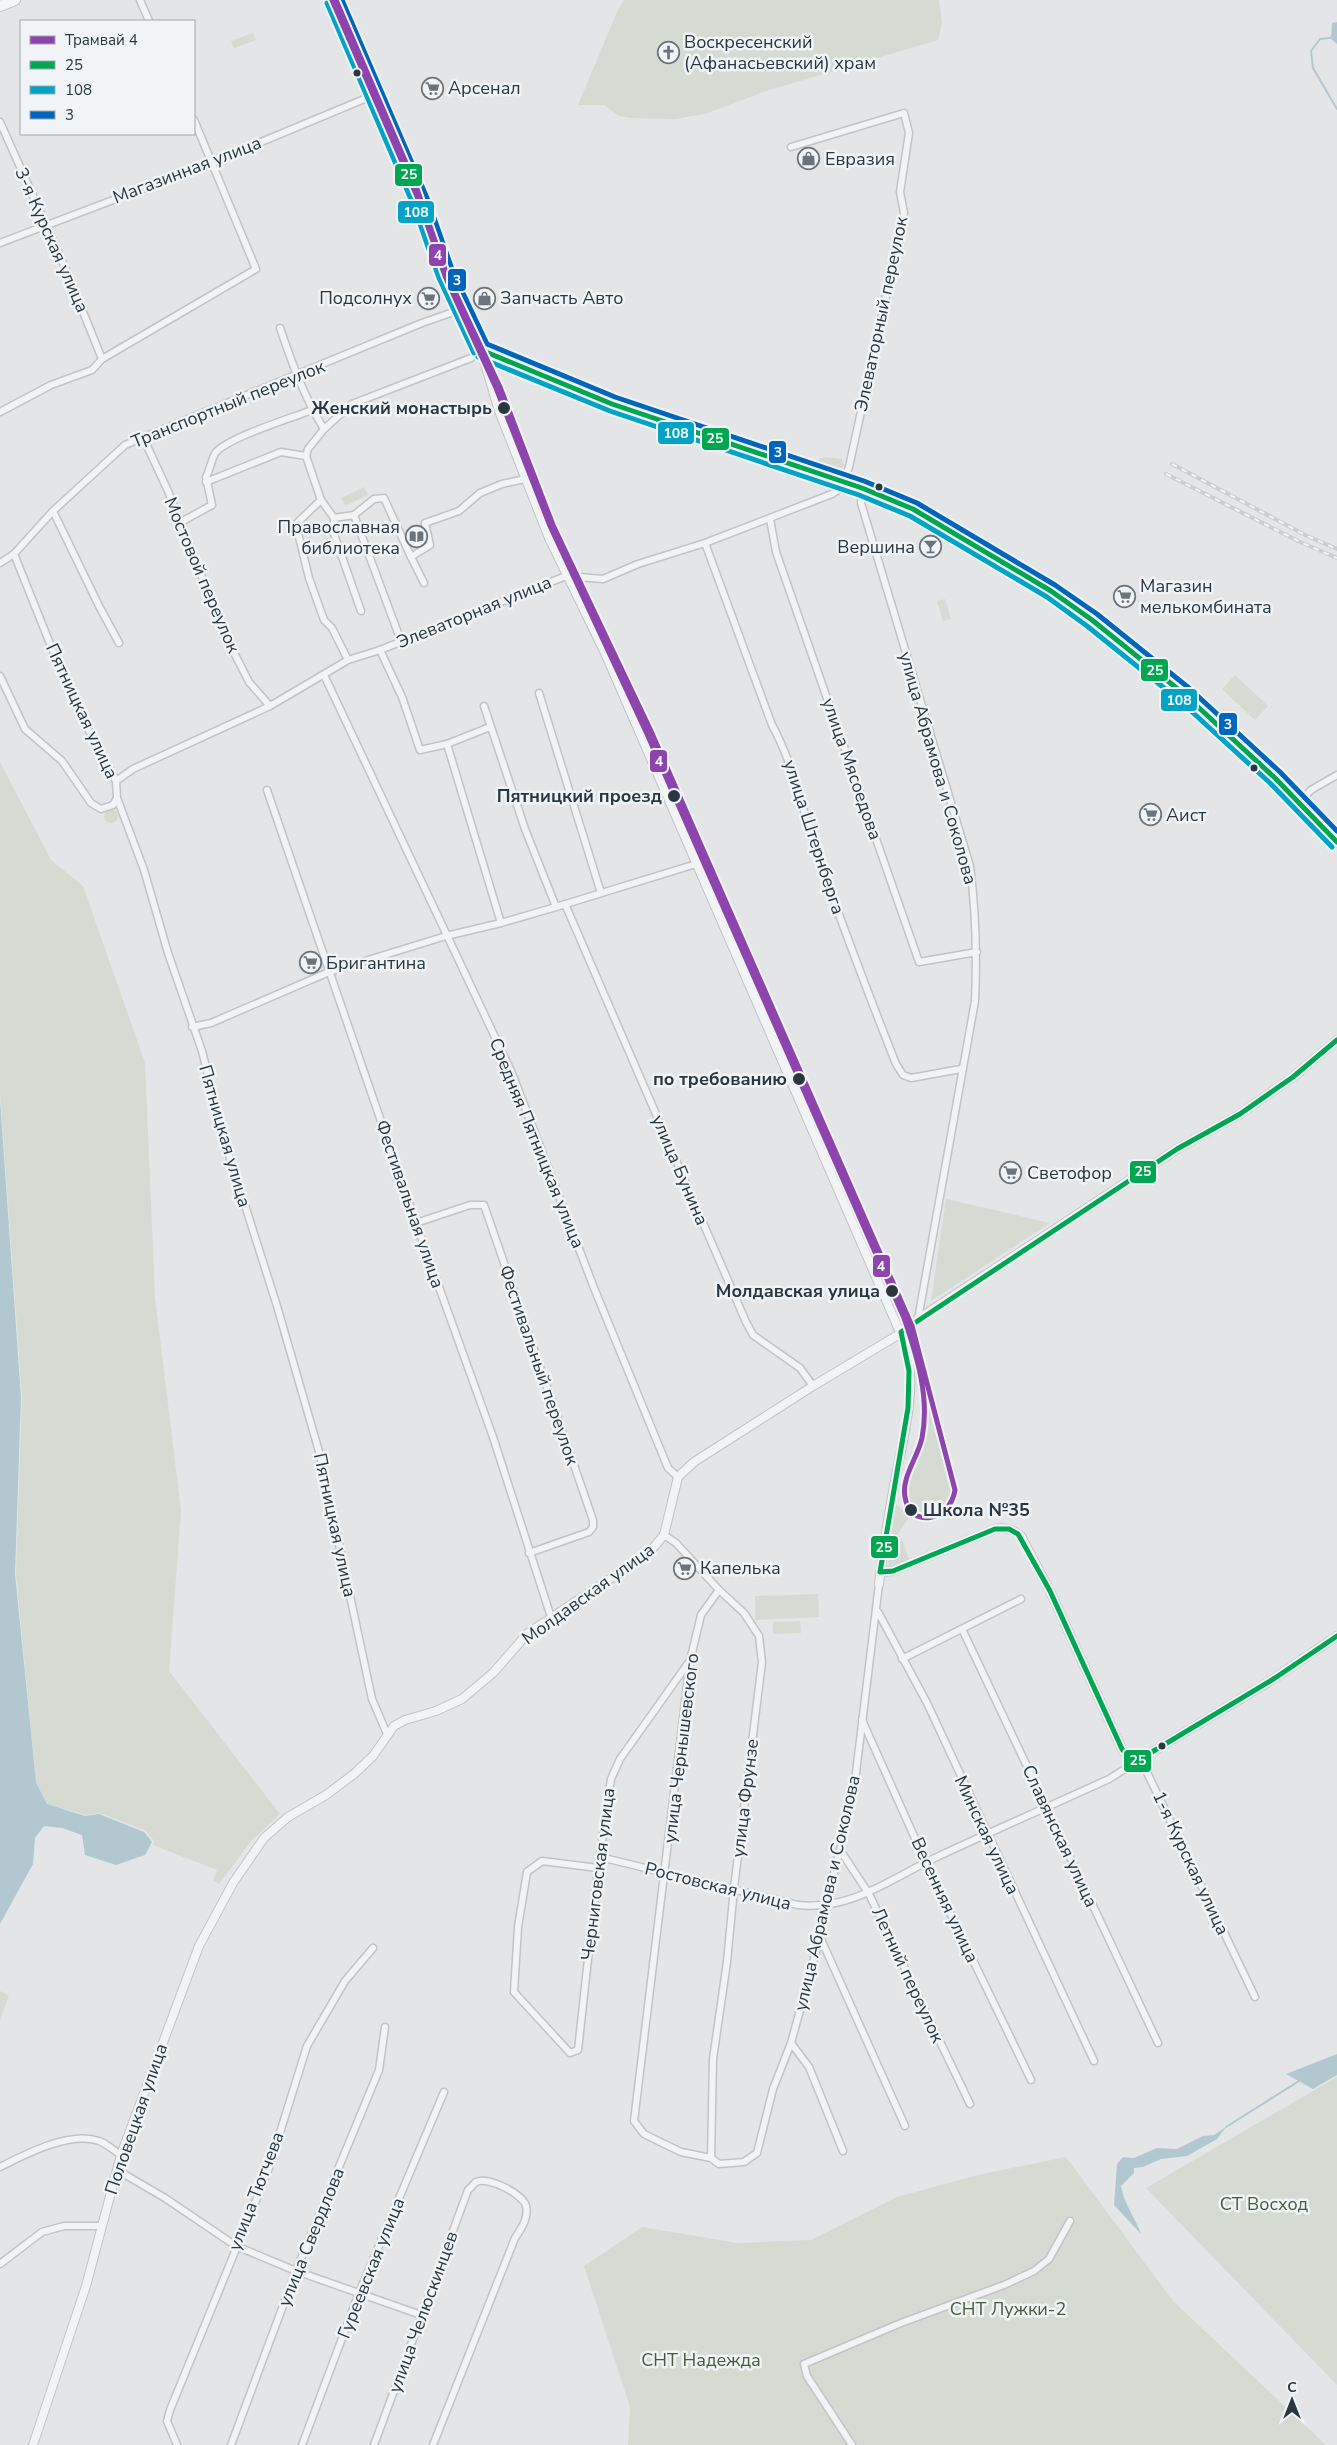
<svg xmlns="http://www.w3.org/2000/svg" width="1337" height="2445" viewBox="0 0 1337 2445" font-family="'Nunito Sans',sans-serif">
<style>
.green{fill:#d5dbd3}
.water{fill:#b2c8d1}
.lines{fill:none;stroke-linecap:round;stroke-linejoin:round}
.stream{stroke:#b2c8d1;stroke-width:2}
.minor-casing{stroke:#c1c3c5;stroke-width:9}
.tertiary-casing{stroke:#c1c3c5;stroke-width:10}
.primary-casing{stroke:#bec2c5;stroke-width:12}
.minor{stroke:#f1f3f4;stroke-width:6}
.tertiary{stroke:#f1f3f4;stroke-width:8}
.primary{stroke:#f6f6f6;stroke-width:10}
.rail-casing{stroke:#cbcdcf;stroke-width:4}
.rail{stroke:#f0f4f6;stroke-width:2;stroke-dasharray:5.5;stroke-linecap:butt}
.bus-1-casing{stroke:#f0f4f6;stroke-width:9}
.bus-2-casing{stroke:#f0f4f6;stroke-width:9}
.bus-3-casing{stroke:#f0f4f6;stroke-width:9}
.bus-1{stroke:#00a651;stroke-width:5}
.bus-2{stroke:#02a3c7;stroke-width:5}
.bus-3{stroke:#0065bd;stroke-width:5}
.tram-1-casing{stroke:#f0f4f6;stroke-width:9}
.tram-1{stroke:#8e44ad;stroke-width:5}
.bus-dot{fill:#2a3740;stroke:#f0f4f6;stroke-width:2}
.labels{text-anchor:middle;stroke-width:5;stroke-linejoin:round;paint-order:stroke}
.poi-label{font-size:18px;fill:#2a3740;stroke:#f0f4f6;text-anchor:start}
.street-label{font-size:18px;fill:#2a3740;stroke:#f0f4f6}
.stop-label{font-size:18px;font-weight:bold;fill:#2a3740;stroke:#f0f4f6;text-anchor:end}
.park-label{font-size:18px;fill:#465b37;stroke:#f0f4f6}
.line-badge{stroke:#f0f4f6;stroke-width:2}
.badge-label{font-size:14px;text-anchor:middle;font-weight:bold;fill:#fff}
</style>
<rect width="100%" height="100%" fill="#e3e5e7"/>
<g class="green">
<polygon points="624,0 939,0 942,23 938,40 766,91 705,114 675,119 631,118 619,116 604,105 578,105 617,12"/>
<polygon points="253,33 256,40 234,48 231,41"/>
<path d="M825,457L842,459L844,466C835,476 826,470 816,466L819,459Z"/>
<polygon points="364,487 368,495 345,506 341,498"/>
<polygon points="945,599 951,619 943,621 937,601"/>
<polygon points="1235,675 1268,706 1255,720 1222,689"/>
<polygon points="0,762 51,860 83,886 145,1063 155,1297 181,1511 169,1671 280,1814 252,1840 219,1884 213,1881 217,1870 153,1845 154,1841 145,1830 99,1813 85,1815 47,1804 36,1781 16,1573 22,1397 0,1091"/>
<circle cx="111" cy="816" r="7"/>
<polygon points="946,1199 1050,1223 931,1301"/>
<path d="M925,1387L931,1402L954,1495C952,1509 942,1515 929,1517L912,1509L906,1495L924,1436Z"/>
<polygon points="895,1503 910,1516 889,1547"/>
<polygon points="902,1538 909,1559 894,1568 890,1567 887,1559 890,1558"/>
<polygon points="818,1594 819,1617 755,1620 755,1596"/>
<polygon points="800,1621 801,1633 773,1634 773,1622"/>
<polygon points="0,1991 9,1996 0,2020"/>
<polygon points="1337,2077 1337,2385 1146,2188"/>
<polygon points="1066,2157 1173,2301 1326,2445 628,2445 630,2407 584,2266 642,2227 737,2243 811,2240 897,2197 978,2175"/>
</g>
<g class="water">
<polygon points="1337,22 1337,44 1331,39 1332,23"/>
<polygon points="0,1100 21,1397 15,1574 36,1782 47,1804 85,1816 99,1814 144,1832 152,1842 145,1855 116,1865 85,1855 82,1835 62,1828 44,1826 35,1838 33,1864 0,1924"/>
<polygon points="1337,2054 1337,2075 1313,2089 1286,2074"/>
<path d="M1226,2127L1217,2139L1187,2156L1161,2159L1143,2167L1134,2168V2173L1121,2186C1124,2204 1135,2217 1141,2234L1114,2205L1117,2164L1123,2157L1134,2158L1157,2148L1177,2149L1203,2136L1214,2135Z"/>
</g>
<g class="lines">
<g class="stream">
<polyline points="1337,37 1320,39 1311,51 1313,68 1337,109"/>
<polyline points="1226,2127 1299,2081"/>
</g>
<defs>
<g id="minor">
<polyline points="140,0 149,21"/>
<polyline points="0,122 67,272 102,359"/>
<polyline points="0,243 213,162 374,95"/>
<path d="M280,328C292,363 304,397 324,429"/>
<polyline points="0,412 51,385 92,370 102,359 256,269 194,120"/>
<polyline points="146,437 148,448 168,491 224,633 249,682 270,706"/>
<polyline points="306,456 321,500 298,522 298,533 309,578 324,620 332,628 348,660"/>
<polyline points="206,482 281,452 306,456 308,449 324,429 352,404 471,358 481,350"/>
<path d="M862,488L861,503L970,866C976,912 977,955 975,1001L918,1319"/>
<polyline points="321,500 334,518 354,515 401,641"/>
<polyline points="53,511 99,606 119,643"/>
<polyline points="354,515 374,499 384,498 411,557"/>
<polyline points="334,518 334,534 361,611"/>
<polyline points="770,519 776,552 919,962 977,952"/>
<path d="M181,522L212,505L206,477C210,470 212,457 216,452C230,437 291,418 312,410"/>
<path d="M705,543L772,725C793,763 802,808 816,850C841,922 868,993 896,1064L903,1075L911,1078L961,1069"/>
<polyline points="14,554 73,701 116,781 117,798 144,870 168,953 202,1051 223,1136 277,1306 320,1455 372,1699 387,1734"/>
<polyline points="0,563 14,554 53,511 125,445 422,323 462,309"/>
<polyline points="424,583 411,557 430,545 425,523 459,511 480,493 502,484 525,479"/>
<polyline points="380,650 402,697 420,750 447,744 501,923"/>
<polyline points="324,675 512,1073 594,1288 668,1468 678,1477"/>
<polyline points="0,676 25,729 62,761 91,803 101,809 113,805 117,798"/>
<polyline points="539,693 601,893"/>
<polyline points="484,706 525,829 556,907"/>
<polyline points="447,744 490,727"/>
<polyline points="116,781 133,769 270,706 348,660 380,650 566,576 603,579 638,564 705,543 832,494 840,489 849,467 904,213 900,192 909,133 904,113 791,147"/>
<polyline points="267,790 416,1223 493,1437 551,1617"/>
<polyline points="1299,803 1311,790 1337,775"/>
<polyline points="565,904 746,1322 753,1335 800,1368 813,1386"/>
<polyline points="192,1027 211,1023 329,972 446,936 501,923 556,907 696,864"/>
<polyline points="416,1223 470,1205 484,1205 593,1520 593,1527 589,1532 529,1553"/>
<polyline points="664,1535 676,1543 719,1590 744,1613 759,1636 762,1662 734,1888 727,1962 713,2059 711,2158"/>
<polyline points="719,1590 701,1615 690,1661 634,2121 644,2134 681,2152 711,2158 719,2164 744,2162 757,2153 773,2089 791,2043 820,1937 826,1904 840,1850 855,1781 879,1584"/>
<polyline points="878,1612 927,1703 1094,2061"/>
<polyline points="962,1629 1158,2043"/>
<polyline points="902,1659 1021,1599"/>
<polyline points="862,1720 926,1863 1031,2080"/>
<polyline points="1141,1760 1255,1997"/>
<polyline points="840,1850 869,1894 970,2104"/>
<path d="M600,1857L798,1905C852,1911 893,1877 939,1856C995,1830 1052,1805 1109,1779L1128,1767L1133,1760"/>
<polyline points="598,1868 542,1861 527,1872 518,1927 514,1992 570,2053 578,2050 598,1868 611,1779 620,1759 689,1662"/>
<polyline points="820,1937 905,2126"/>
<polyline points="791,2043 809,2067 843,2151"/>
<path d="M0,2167C26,2154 69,2131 99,2141C106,2143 114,2151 121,2155"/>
<polyline points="117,2170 165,2198 236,2246 296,2271 421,2315"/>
<polyline points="0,2264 42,2232 64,2226 101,2226"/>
<polyline points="177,2445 167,2421 170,2410 268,2171 307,2046 345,1981 373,1948"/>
<polyline points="231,2445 296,2271 379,2070 385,2027"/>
<polyline points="302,2445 359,2293 444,2092"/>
<path d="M374,2445L468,2190C471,2188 474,2183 476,2182C488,2176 523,2194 526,2206C529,2218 521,2229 515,2238L433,2445"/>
<polyline points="852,2445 807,2376 804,2364 901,2323 1004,2285 1034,2271 1049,2259 1070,2221"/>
</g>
<g id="tertiary">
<path d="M481,350L499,411L549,538L605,653L906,1346C918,1392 902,1441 894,1486C888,1518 883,1551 879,1584"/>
<path d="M880,1572L893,1571L995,1529C1005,1527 1013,1529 1021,1536L1050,1591L1122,1749L1128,1757L1137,1761L1275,1678L1337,1636"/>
<polyline points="33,2445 86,2286 121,2155 199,1946 233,1883 264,1838 288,1817 326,1795 354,1774 373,1756 394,1726 405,1720 436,1711 462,1699 493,1673 528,1633 648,1554 664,1535 678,1477 694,1462 813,1386 908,1329 918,1319 1177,1149 1240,1114 1293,1077 1337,1040"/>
</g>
<g id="primary">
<polyline points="334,0 420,201 446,275 481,350 612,404 806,471 862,488 913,509 1051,591 1092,620 1184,694 1275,778 1337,842"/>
<polyline points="0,6 15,0"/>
</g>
</defs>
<use href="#minor" class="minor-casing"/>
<use href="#tertiary" class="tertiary-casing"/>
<use href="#primary" class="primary-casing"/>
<use href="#minor" class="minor"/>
<use href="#tertiary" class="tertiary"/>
<use href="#primary" class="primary"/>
<defs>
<g id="rail">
<polyline points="1172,464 1305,535 1337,549"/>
<polyline points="1166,474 1300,542 1337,558"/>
</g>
</defs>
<use href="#rail" class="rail-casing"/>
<use href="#rail" class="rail"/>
<defs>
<g id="bus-1">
<polyline points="334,0 420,201 446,275 481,350"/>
<polyline points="481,350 612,404 862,488 913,509 1051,591 1092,620 1184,694 1275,778 1337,842"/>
<polyline points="1337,1040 1293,1077 1240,1114 1177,1149 901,1332 909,1371 908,1408 880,1572 893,1571 995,1529 1009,1529 1018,1534 1050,1591 1122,1749 1128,1757 1137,1761 1275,1678 1337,1636"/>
</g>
<g id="bus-2">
<polyline points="327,3 413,204 439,278 474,353"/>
<polyline points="478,357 610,411 859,495 910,516 1047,597 1087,626 1179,700 1270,783 1332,847"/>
</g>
<polyline id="bus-3" points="342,0 427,198 453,272 487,344 615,397 864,481 917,503 1055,585 1097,614 1189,688 1280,772 1337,831"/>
</defs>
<use href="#bus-1" class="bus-1-casing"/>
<use href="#bus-2" class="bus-2-casing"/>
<use href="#bus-3" class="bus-3-casing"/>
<use href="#bus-1" class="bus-1"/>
<use href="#bus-2" class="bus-2"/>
<use href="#bus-3" class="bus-3"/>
<defs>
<path id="tram-1" d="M332,0L419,201L445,276L496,388L550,526L647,734L904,1318C917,1356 930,1398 922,1438C918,1457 901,1478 905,1497C910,1529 950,1522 955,1490L912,1326L651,731L553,525L500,387L447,275L416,186L336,0"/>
</defs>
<use href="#tram-1" class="tram-1-casing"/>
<use href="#tram-1" class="tram-1"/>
</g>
<defs>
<symbol id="church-ring" viewBox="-11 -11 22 22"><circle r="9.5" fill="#f0f4f6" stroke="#6b747a" stroke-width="1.5"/><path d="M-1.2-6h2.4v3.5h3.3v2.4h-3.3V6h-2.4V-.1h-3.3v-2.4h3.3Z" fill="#6b747a"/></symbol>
<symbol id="supermarket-ring" viewBox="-11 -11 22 22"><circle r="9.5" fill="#f0f4f6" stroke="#6b747a" stroke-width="1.5"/><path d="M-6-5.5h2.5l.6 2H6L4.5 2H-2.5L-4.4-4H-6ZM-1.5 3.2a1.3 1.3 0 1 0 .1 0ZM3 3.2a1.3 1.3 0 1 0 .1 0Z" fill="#6b747a"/></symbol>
<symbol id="shop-ring" viewBox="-11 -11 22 22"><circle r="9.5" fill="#f0f4f6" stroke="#6b747a" stroke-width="1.5"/><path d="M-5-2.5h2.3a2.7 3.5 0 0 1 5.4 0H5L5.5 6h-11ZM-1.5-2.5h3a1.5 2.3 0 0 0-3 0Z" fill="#6b747a"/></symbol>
<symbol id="library-ring" viewBox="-11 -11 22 22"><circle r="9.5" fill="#f0f4f6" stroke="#6b747a" stroke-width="1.5"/><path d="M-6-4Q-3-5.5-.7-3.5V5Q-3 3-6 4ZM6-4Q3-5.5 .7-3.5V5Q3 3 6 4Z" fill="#6b747a"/></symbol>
<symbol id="bar-ring" viewBox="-11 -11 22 22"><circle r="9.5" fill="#f0f4f6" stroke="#6b747a" stroke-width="1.5"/><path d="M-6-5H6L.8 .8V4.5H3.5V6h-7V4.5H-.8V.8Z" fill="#6b747a"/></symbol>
</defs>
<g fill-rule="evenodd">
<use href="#church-ring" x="656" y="40" width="25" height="25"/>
<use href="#supermarket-ring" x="420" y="76" width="25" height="25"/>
<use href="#shop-ring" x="796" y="146" width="25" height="25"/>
<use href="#supermarket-ring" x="416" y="286" width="25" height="25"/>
<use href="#shop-ring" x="472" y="286" width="25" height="25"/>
<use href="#library-ring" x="404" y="524" width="25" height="25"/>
<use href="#bar-ring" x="918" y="534" width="25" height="25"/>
<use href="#supermarket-ring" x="1112" y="584" width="25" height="25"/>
<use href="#supermarket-ring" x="1138" y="802" width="25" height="25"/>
<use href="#supermarket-ring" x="298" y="950" width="25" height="25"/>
<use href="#supermarket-ring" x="998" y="1160" width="25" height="25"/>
<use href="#supermarket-ring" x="672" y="1556" width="25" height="25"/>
</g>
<g class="bus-dot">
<circle cx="357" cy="73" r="4.5"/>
<circle cx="504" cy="408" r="7"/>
<circle cx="879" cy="487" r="4.5"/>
<circle cx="1254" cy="768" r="4.5"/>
<circle cx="674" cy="796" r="7"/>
<circle cx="799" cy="1079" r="7"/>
<circle cx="892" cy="1291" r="7"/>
<circle cx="911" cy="1510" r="7"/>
<circle cx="1162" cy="1746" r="4.5"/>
</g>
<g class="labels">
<g class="poi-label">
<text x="684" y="48">Воскресенский<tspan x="684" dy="21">(Афанасьевский) храм</tspan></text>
<text x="448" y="94">Арсенал</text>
<text x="825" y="165">Евразия</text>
<text x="412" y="304" text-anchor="end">Подсолнух</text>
<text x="500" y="304">Запчасть Авто</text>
<text x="400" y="533" text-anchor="end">Православная<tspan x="400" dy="21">библиотека</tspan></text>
<text x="915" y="553" text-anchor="end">Вершина</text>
<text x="1140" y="592">Магазин<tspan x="1140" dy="21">мелькомбината</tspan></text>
<text x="1166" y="821">Аист</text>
<text x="326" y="969">Бригантина</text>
<text x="1027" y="1179">Светофор</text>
<text x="700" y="1574">Капелька</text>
</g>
<g class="street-label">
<text transform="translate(187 170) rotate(-21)" y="6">Магазинная улица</text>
<text transform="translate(52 240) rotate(66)" y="6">3-я Курская улица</text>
<text transform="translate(881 314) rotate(-78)" y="6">Элеваторный переулок</text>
<text transform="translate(228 404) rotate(-22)" y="6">Транспортный переулок</text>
<text transform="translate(202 575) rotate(67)" y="6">Мостовой переулок</text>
<text transform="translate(474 612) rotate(-22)" y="6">Элеваторная улица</text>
<text transform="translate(82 711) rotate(65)" y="6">Пятницкая улица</text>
<text transform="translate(938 768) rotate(74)" y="6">улица Абрамова и Соколова</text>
<text transform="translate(852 769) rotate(71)" y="6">улица Мясоедова</text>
<text transform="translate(814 837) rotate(72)" y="6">улица Штернберга</text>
<text transform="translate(225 1136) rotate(74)" y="6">Пятницкая улица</text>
<text transform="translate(537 1143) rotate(68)" y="6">Средняя Пятницкая улица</text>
<text transform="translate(680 1170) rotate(67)" y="6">улица Бунина</text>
<text transform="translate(410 1204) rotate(71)" y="6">Фестивальная улица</text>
<text transform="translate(539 1365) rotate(71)" y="6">Фестивальный переулок</text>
<text transform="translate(335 1525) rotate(78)" y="6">Пятницкая улица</text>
<text transform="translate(588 1594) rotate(-36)" y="6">Молдавская улица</text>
<text transform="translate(681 1748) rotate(-83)" y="6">улица Чернышевского</text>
<text transform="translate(745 1798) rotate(-83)" y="6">улица Фрунзе</text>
<text transform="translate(987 1835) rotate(65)" y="6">Минская улица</text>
<text transform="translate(1060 1836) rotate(65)" y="6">Славянская улица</text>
<text transform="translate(1191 1863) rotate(65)" y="6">1-я Курская улица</text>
<text transform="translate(598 1874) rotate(-83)" y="6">Черниговская улица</text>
<text transform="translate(718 1886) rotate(14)" y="6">Ростовская улица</text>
<text transform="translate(827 1893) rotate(-77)" y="6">улица Абрамова и Соколова</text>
<text transform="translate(945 1900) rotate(65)" y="6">Весенняя улица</text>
<text transform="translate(908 1975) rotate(65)" y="6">Летний переулок</text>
<text transform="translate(136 2119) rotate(-71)" y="6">Половецкая улица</text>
<text transform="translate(256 2191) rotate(-69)" y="6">улица Тютчева</text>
<text transform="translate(311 2237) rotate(-68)" y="6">улица Свердлова</text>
<text transform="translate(371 2268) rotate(-68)" y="6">Гуреевская улица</text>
<text transform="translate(423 2312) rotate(-70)" y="6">улица Челюскинцев</text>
</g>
<g class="stop-label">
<text x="492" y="414">Женский монастырь</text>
<text x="662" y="802">Пятницкий проезд</text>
<text x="787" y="1085">по требованию</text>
<text x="880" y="1297">Молдавская улица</text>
<text x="923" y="1516" text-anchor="start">Школа №35</text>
</g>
<g class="park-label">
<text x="1264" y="2210">СТ Восход</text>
<text x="1008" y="2315">СНТ Лужки-2</text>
<text x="701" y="2366">СНТ Надежда</text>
</g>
</g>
<g class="line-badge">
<rect x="394" y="163" width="29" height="24" rx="5" fill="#00a651"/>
<rect x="397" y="200" width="38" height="24" rx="5" fill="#02a3c7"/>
<rect x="428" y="243" width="19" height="24" rx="5" fill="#8e44ad"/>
<rect x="447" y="268" width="20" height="24" rx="5" fill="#0065bd"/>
<rect x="657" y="421" width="38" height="24" rx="5" fill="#02a3c7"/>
<rect x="701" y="427" width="29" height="24" rx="5" fill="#00a651"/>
<rect x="768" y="440" width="19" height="24" rx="5" fill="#0065bd"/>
<rect x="1140" y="658" width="29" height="24" rx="5" fill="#00a651"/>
<rect x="1160" y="688" width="38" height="24" rx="5" fill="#02a3c7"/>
<rect x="1218" y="712" width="20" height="24" rx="5" fill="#0065bd"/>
<rect x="649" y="749" width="19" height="24" rx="5" fill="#8e44ad"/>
<rect x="1129" y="1160" width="28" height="24" rx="5" fill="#00a651"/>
<rect x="872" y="1254" width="19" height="24" rx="5" fill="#8e44ad"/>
<rect x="870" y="1535" width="29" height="24" rx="5" fill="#00a651"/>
<rect x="1123" y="1749" width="29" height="24" rx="5" fill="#00a651"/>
</g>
<g class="badge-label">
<text x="409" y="179">25</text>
<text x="416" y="217">108</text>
<text x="438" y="260">4</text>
<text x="457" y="285">3</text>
<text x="676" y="438">108</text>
<text x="715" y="443">25</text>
<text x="778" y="457">3</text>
<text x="1155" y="675">25</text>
<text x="1179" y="705">108</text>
<text x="1228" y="729">3</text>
<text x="659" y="766">4</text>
<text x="1143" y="1176">25</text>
<text x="881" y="1271">4</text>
<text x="884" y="1552">25</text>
<text x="1138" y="1765">25</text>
</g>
<rect x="20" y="20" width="175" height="115" fill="#f0f4f6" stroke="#a1a8ad"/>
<rect x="30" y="36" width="25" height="8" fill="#8e44ad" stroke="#a1a8ad"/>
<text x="65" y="45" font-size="15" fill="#2a3740">Трамвай 4</text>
<rect x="30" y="61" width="25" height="8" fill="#00a651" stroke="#a1a8ad"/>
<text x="65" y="70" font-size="15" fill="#2a3740">25</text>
<rect x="30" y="86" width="25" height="8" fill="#02a3c7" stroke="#a1a8ad"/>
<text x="65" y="95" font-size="15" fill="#2a3740">108</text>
<rect x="30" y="111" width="25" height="8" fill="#0065bd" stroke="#a1a8ad"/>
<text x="65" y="120" font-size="15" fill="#2a3740">3</text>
<g transform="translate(1292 2400)" stroke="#f0f4f6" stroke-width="4" paint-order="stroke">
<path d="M0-4L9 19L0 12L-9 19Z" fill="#2a3740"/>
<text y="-8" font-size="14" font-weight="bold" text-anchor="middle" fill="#2a3740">С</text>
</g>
</svg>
